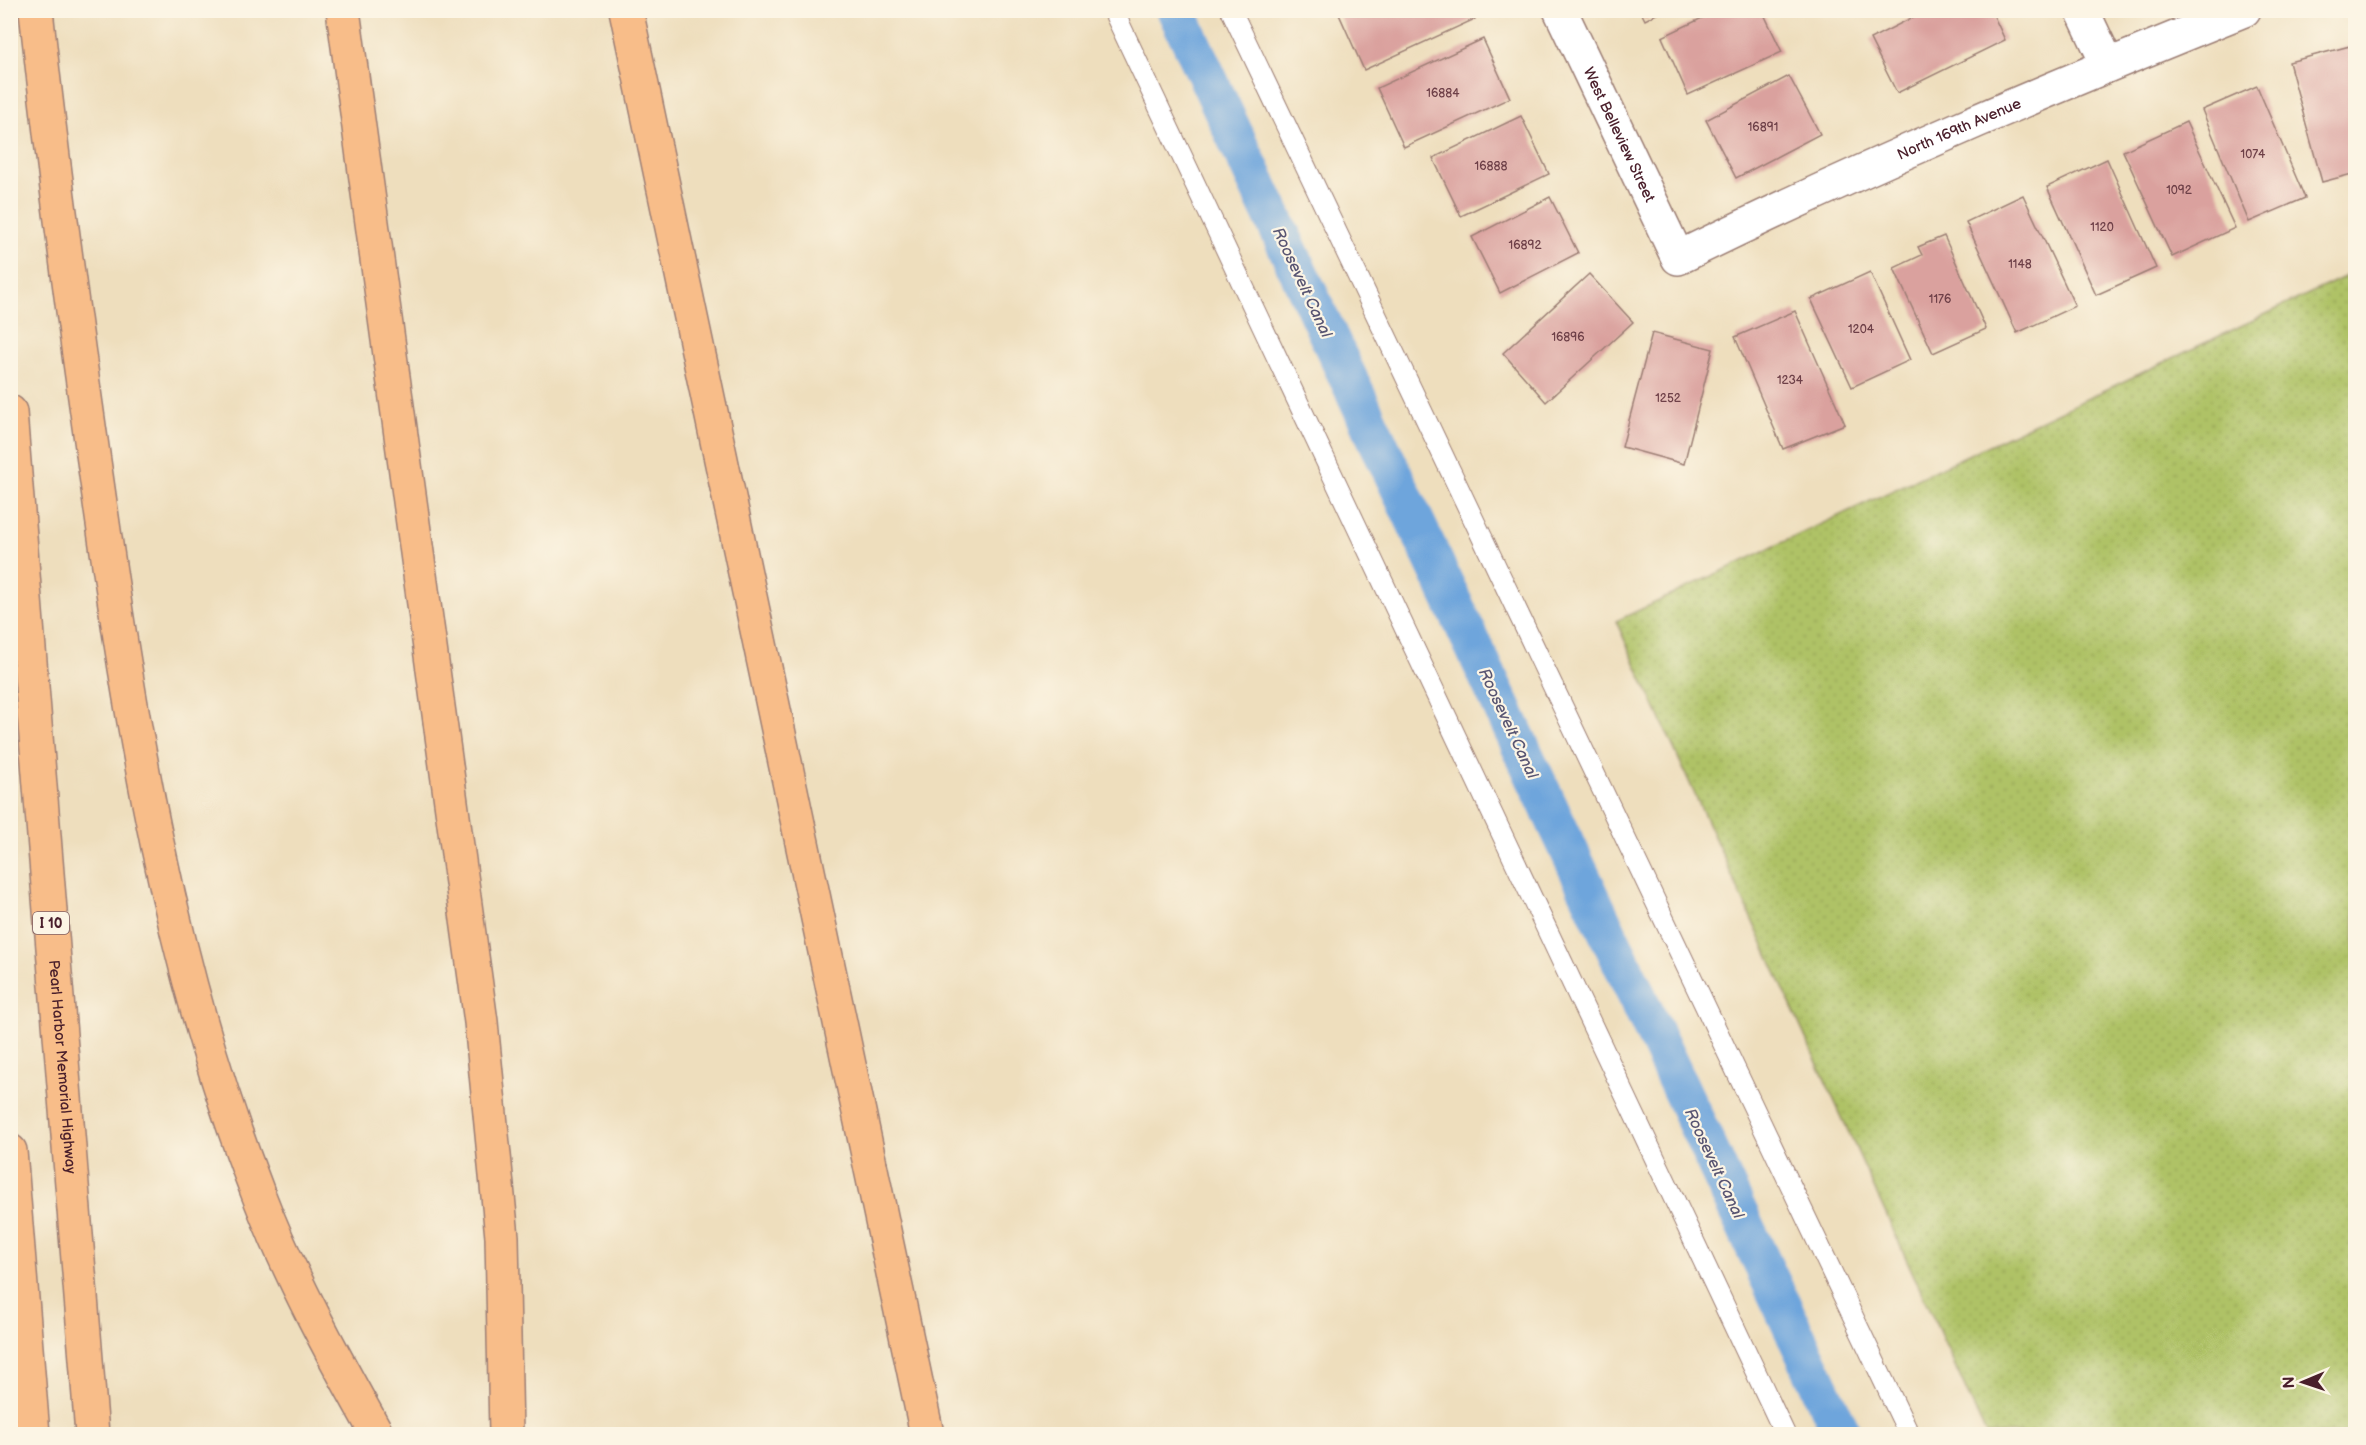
<svg xmlns="http://www.w3.org/2000/svg" width="2366" height="1445" viewBox="0 0 2366 1445" font-family="'Balsamiq Sans',sans-serif">
<style>
.grass{fill:url(#grass-dots);stroke:#7c7048;stroke-width:1.5}
.lines{fill:none;stroke-linecap:round;stroke-linejoin:round}
.canal{stroke:#6ea5dc;stroke-width:39}
.building{fill:#daa19e}
.service-casing{stroke:#9c7e74;stroke-width:22}
.minor-casing{stroke:#9c7e74;stroke-width:36}
.primary-casing{stroke:#9c7e74;stroke-width:36}
.motorway-casing{stroke:#9c7e74;stroke-width:36}
.service{stroke:#fff;stroke-width:20}
.minor{stroke:#fff;stroke-width:33}
.primary{stroke:#f8bd89;stroke-width:33}
.motorway{stroke:#f8bd89;stroke-width:33}
.labels{text-anchor:middle;stroke-width:4.5;stroke-linejoin:round;paint-order:stroke}
.number-label{font-size:12px;fill:#6e4048}
.shield{fill:#fcf5e5;stroke:#7f5f63;stroke-width:1.5}
.shield-label{font-size:14px;font-weight:bold;fill:#4a1f2b}
.street-label{font-size:15px;fill:#4a1f2b;stroke:#fcf5e5}
.water-label{font-size:16px;font-style:italic;fill:#585572;stroke:#fcf5e5}
</style>
<defs>
<pattern id="grass-dots" width="8" height="8" patternUnits="userSpaceOnUse" patternTransform="scale(1.5)"><rect width="8" height="8" fill="#afc266"/><path d="M2 2h.1M6 6h.1" fill="none" stroke="#98a659" stroke-width="1.8" stroke-linecap="round"/></pattern>
</defs>
<rect width="100%" height="100%" fill="#fcf5e5"/>
<filter id="ink" filterUnits="userSpaceOnUse"><feTurbulence type="fractalNoise" baseFrequency=".0167" numOctaves="2"/><feDisplacementMap in="SourceGraphic" scale="12" xChannelSelector="R" yChannelSelector="G"/><feConvolveMatrix kernelMatrix="1 2 1 2 8 2 1 2 1" color-interpolation-filters="sRGB"/></filter>
<filter id="wash" filterUnits="userSpaceOnUse"><feTurbulence type="fractalNoise" baseFrequency=".008" numOctaves="4" result="noise"/><feDisplacementMap in="SourceGraphic" scale="24" xChannelSelector="R" yChannelSelector="G"/><feGaussianBlur stdDeviation="1.35" result="paint"/><feColorMatrix in="noise" values="0 0 0 0 0 0 0 0 0 0 0 0 0 0 0 0 0 1.4 0 .05"/><feComposite in="paint" operator="in"/></filter>
<g filter="url(#wash)">
<rect width="100%" height="100%" fill="#eedebd"/>
<polygon class="grass" points="2355,272 2355,1434 1986,1434 1616,621"/>
<g class="lines">
<polyline class="canal" points="1176,10 1842,1434"/>
</g>
<g id="blocks">
<g class="building">
<polygon points="1342,10 1471,10 1475,19 1364,70 1338,12"/>
<polygon points="1640,10 1664,10 1645,20"/>
<polygon points="1719,10 1762,10 1782,52 1688,95 1662,37"/>
<polygon points="1927,10 1991,10 2005,40 1897,93 1870,39"/>
<polygon points="1483,39 1510,98 1404,147 1377,88"/>
<polygon points="2350,46 2356,67 2356,173 2322,182 2289,62"/>
<polygon points="1789,76 1820,134 1736,178 1706,120"/>
<polygon points="2257,86 2305,198 2249,222 2202,110"/>
<polygon points="1521,116 1549,174 1461,216 1433,158"/>
<polygon points="2186,122 2235,228 2172,257 2123,151"/>
<polygon points="2107,159 2156,268 2096,295 2047,187"/>
<polygon points="2023,195 2075,306 2017,333 1966,222"/>
<polygon points="1550,197 1578,253 1500,293 1472,237"/>
<polygon points="1944,236 1986,329 1933,353 1894,268 1922,255 1918,247"/>
<polygon points="1870,272 1910,360 1852,387 1811,299"/>
<polygon points="1589,274 1633,322 1546,402 1503,353"/>
<polygon points="1795,311 1845,424 1783,449 1735,337"/>
<polygon points="1652,333 1713,349 1684,464 1622,447"/>
</g>
</g>
</g>
<g filter="url(#ink)">
<use href="#blocks" fill-opacity="0" stroke="#9c7e74" stroke-width="1.5"/>
<g class="lines">
<defs>
<g id="service">
<polyline points="1113,10 1785,1434"/>
<polyline points="1231,10 1909,1434"/>
</g>
<g id="minor">
<path id="s1" d="M1560,10L1678,258C1863,167 2053,87 2244,10"/>
<polyline points="2082,10 2108,65"/>
</g>
<polyline id="primary" points="626,10 927,1434"/>
<g id="motorway">
<path d="M36,10C53,170 75,330 98,489C132,728 170,969 259,1196C290,1277 335,1359 377,1434"/>
<polyline points="343,10 481,1022 502,1237 506,1434"/>
<path id="s2" d="M10,412L92,1434"/>
<polyline points="10,1151 33,1434"/>
</g>
</defs>
<use href="#service" class="service-casing"/>
<use href="#minor" class="minor-casing"/>
<use href="#primary" class="primary-casing"/>
<use href="#motorway" class="motorway-casing"/>
<use href="#service" class="service"/>
<use href="#minor" class="minor"/>
<use href="#primary" class="primary"/>
<use href="#motorway" class="motorway"/>
</g>
</g>
<g class="labels">
<g class="number-label">
<text x="1443" y="97">16884</text>
<text x="1763" y="131">16891</text>
<text x="2253" y="158">1074</text>
<text x="1491" y="170">16888</text>
<text x="2179" y="194">1092</text>
<text x="2102" y="231">1120</text>
<text x="1525" y="249">16892</text>
<text x="2020" y="268">1148</text>
<text x="1940" y="303">1176</text>
<text x="1861" y="333">1204</text>
<text x="1568" y="341">16896</text>
<text x="1790" y="384">1234</text>
<text x="1668" y="402">1252</text>
</g>
<rect class="shield" x="33" y="912" width="36" height="22" rx="4.5"/>
<g class="shield-label">
<text x="51" y="928">I 10</text>
</g>
<g class="street-label">
<text dy="5" stroke="none"><textPath href="#s1" startOffset="584">North 169th Avenue</textPath></text>
<text dy="5" stroke="none"><textPath href="#s1" startOffset="138">West Belleview Street</textPath></text>
<text dy="5" stroke="none"><textPath href="#s2" startOffset="657">Pearl Harbor Memorial Highway</textPath></text>
</g>
<g class="water-label">
<text transform="translate(1303 282) rotate(65)" y="6">Roosevelt Canal</text>
<text transform="translate(1509 723) rotate(65)" y="6">Roosevelt Canal</text>
<text transform="translate(1715 1163) rotate(65)" y="6">Roosevelt Canal</text>
</g>
</g>
<rect width="2366" height="1445" fill="none" stroke="#fcf5e5" stroke-width="36"/>
<g transform="translate(2303 1382) rotate(268)" stroke="#fcf5e5" stroke-width="4.5" paint-order="stroke">
<path d="M0-4.5L10 22L0 15L-10 22Z" fill="#4a1f2b"/>
<text y="-9" font-size="16" font-weight="bold" text-anchor="middle" fill="#4a1f2b">N</text>
</g>
</svg>
